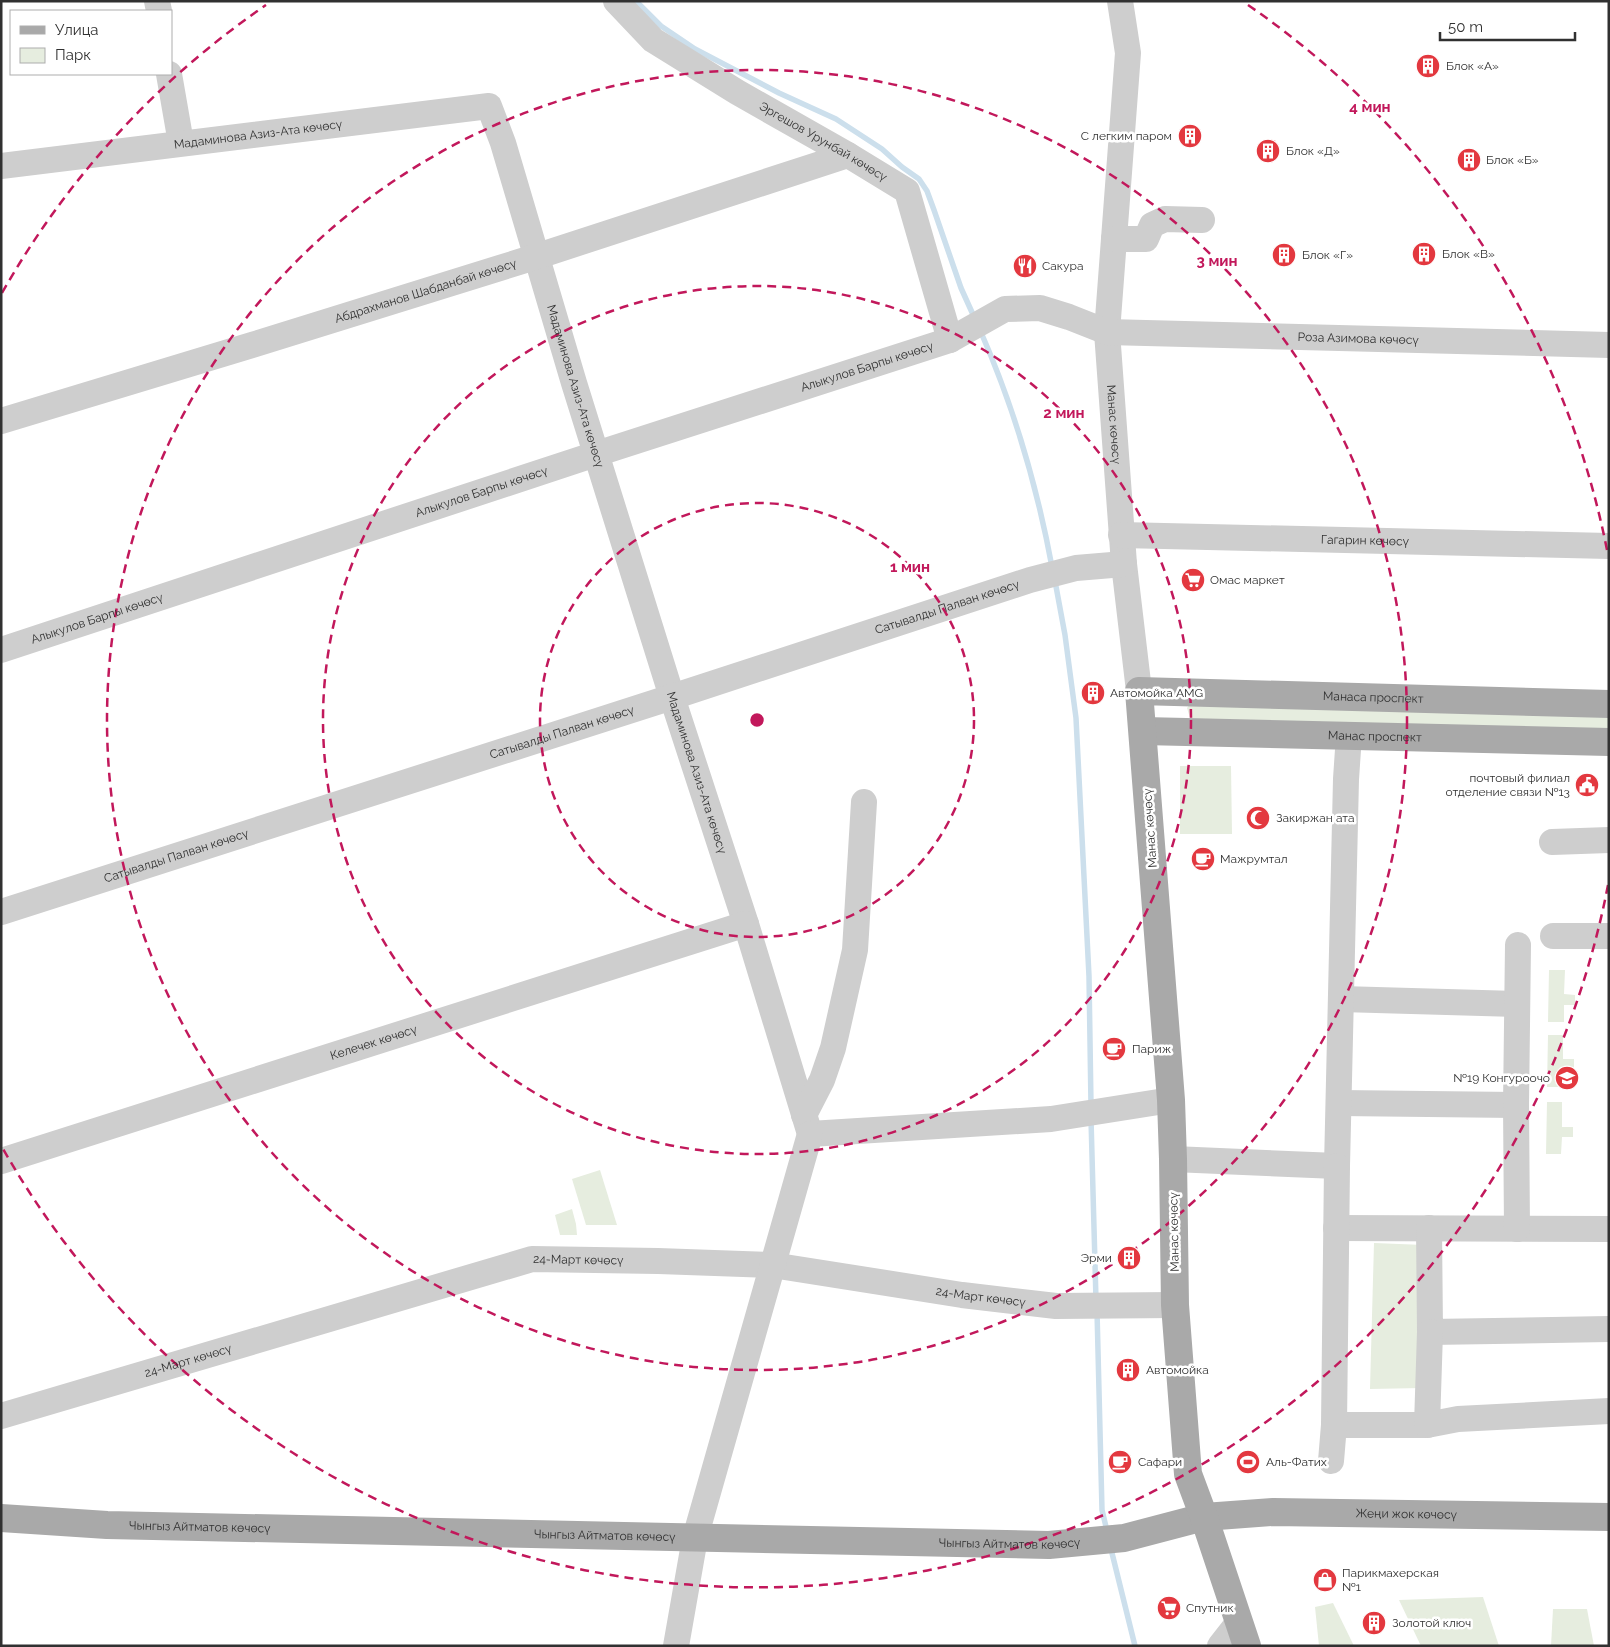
<svg xmlns="http://www.w3.org/2000/svg" width="1610" height="1647" viewBox="0 0 1610 1647" font-family="Raleway,sans-serif">
<style>
.green{fill:#e6eddf}
.lines{fill:none;stroke-linecap:round;stroke-linejoin:round}
.stream{stroke:#ccdfec;stroke-width:5.5}
.minor{stroke:#cecece;stroke-width:26}
.major{stroke:#a9a9a9;stroke-width:28}
.ring{fill:none;stroke:#c2185b;stroke-width:2.5;stroke-dasharray:9 6}
.labels{text-anchor:middle;stroke-width:5;stroke-linejoin:round;paint-order:stroke}
.poi-label{font-size:12px;fill:#313131;stroke:#fff;text-anchor:start}
.street-label{font-size:12px;fill:#313131;stroke:#fff}
.centre{fill:#c2185b;stroke:#fff;stroke-width:2.5}
.ring-label{font-size:15px;text-anchor:middle;font-weight:bold;fill:#c2185b;stroke:#fff;stroke-width:5;stroke-linejoin:round;paint-order:stroke}
</style>
<rect width="100%" height="100%" fill="#fff"/>
<!-- green -->
<g class="green">
<polygon points="1190,704 1609,713 1609,729 1196,719 1190,718 1187,708"/>
<polygon points="1180,766 1231,766 1232,834 1180,834"/>
<polygon points="1549,970 1565,970 1564,994 1575,995 1575,1005 1564,1005 1564,1022 1548,1022"/>
<polygon points="1548,1035 1563,1035 1563,1059 1574,1059 1574,1069 1563,1069 1562,1087 1547,1087"/>
<polygon points="1547,1102 1562,1102 1562,1127 1573,1127 1573,1137 1562,1137 1561,1154 1546,1154"/>
<polygon points="600,1170 617,1225 586,1225 572,1179"/>
<polygon points="572,1209 576,1224 577,1235 560,1235 555,1215"/>
<polygon points="1374,1243 1424,1245 1422,1388 1370,1389"/>
<polygon points="1483,1597 1499,1646 1421,1646 1399,1600"/>
<polygon points="1333,1603 1354,1646 1319,1646 1315,1607"/>
<polygon points="1553,1609 1587,1609 1594,1646 1551,1646"/>
</g>
<g class="lines">
<!-- stream -->
<g class="stream">
<polyline points="636,1 661,26 695,49 779,93 836,119 882,149 902,167 919,179 927,191 934,210 961,288 975,319"/>
<path d="M980 330C1013 405 1037 486 1052 567"/>
<polyline points="1055,581 1065,635 1076,718 1089,976 1091,1105"/>
<polyline points="1091,1119 1096,1300"/>
<polyline points="1097,1311 1102,1510 1107,1531"/>
<polyline points="1110,1545 1135,1646"/>
</g>
<!-- minor -->
<g class="minor">
<polyline points="157,1 159,11"/>
<path id="s1" d="M616 1 653 40 737 92 848 155 907 191 950 340"/>
<path id="s2" d="M1120 1 1128 53 1107 332 1124 564 1139 691"/>
<polyline points="169,74 181,143"/>
<path id="s3" d="M1 166 489 106 503 143 574 383 672 697 746 924 810 1134"/>
<polyline points="1114,239 1146,239 1152,225 1165,219 1202,220"/>
<path id="s4" d="M1 421 252 345 535 257 848 155"/>
<path id="s5" d="M1121 535 1609 546"/>
<path id="s6" d="M1 650 596 454 950 340 1005 309 1040 308 1069 317 1107 332 1609 345"/>
<polyline points="1552,842 1609,840"/>
<path id="s7" d="M1 912 672 697 1030 580 1076 568 1124 564"/>
<polyline points="1553,936 1609,936"/>
<polyline points="1341,999 1517,1004"/>
<polyline points="1339,1103 1516,1105"/>
<polyline points="804,1115 822,1080 833,1048 855,950 864,802"/>
<polyline points="810,1134 1051,1119 1171,1100"/>
<polyline points="1173,1159 1337,1166 1346,779 1349,735"/>
<path id="s8" d="M1 1161 746 924"/>
<polyline points="1336,1228 1609,1229"/>
<polyline points="1429,1228 1430,1332 1609,1329"/>
<polyline points="1517,1229 1516,1105 1518,945"/>
<path id="s9" d="M1 1416 532 1259 658 1261 772 1265 962 1295 1056 1306 1175 1305"/>
<polyline points="1334,1425 1427,1425 1458,1419 1609,1411"/>
<polyline points="1427,1425 1430,1332"/>
<polyline points="1331,1461 1334,1425 1337,1166"/>
<polyline points="676,1646 695,1538 810,1134"/>
<polyline points="1220,1646 1238,1623"/>
</g>
<!-- major -->
<g class="major">
<path id="s10" d="M1143 731 1609 742"/>
<path id="s11" d="M1 1518 107 1525 1049 1545 1124 1538 1204 1517 1273 1512 1609 1517"/>
<path id="s12" d="M1247 1646 1204 1517 1188 1474 1175 1305 1173 1159 1171 1100 1139 691 1609 704"/>
</g>
</g>
<!-- distance rings -->
<g class="ring">
<circle cx="757" cy="720" r="217"/>
<circle cx="757" cy="720" r="434"/>
<circle cx="757" cy="720" r="650"/>
<path d="M1608 885A867 867 0 0 1 2 1147M2 293A867 867 0 0 1 266 5M1248 5A867 867 0 0 1 1608 555"/>
</g>
<!-- icons -->
<defs>
<g id="building-disc" transform="scale(1.25)"><circle r="9.5" fill="#e3383f" stroke="#fff"/><path d="M-4-6H4V6H1V3H-1V6H-4ZM-2.5-4.3h1.7v1.8h-1.7ZM.8-4.3h1.7v1.8H.8ZM-2.5-1h1.7V.8h-1.7ZM.8-1h1.7V.8H.8Z" fill="#fff"/></g>
<g id="restaurant-disc" transform="scale(1.25)"><circle r="9.5" fill="#e3383f" stroke="#fff"/><path d="M-5-6h1v4h1v-4h1v4h1v-4h1v5L-1.5 .5V6h-2V.5L-5-1ZM5-6V6H3V1.5H1.5Q1.5-4 5-6Z" fill="#fff"/></g>
<g id="supermarket-disc" transform="scale(1.25)"><circle r="9.5" fill="#e3383f" stroke="#fff"/><path d="M-6-5.5h2.5l.6 2H6L4.5 2H-2.5L-4.4-4H-6ZM-1.5 3.2a1.3 1.3 0 1 0 .1 0ZM3 3.2a1.3 1.3 0 1 0 .1 0Z" fill="#fff"/></g>
<g id="civic-disc" transform="scale(1.25)"><circle r="9.5" fill="#e3383f" stroke="#fff"/><path d="M-.6-6.5H3V-4.5H.6V-3L4-1V1h2V6H-6V1h2V-1L-.6-3ZM-1.2 2.5V6h2.4V2.5Z" fill="#fff"/></g>
<g id="mosque-disc" transform="scale(1.25)"><circle r="9.5" fill="#e3383f" stroke="#fff"/><path d="M3.5-4.9A6 6 0 1 0 3.5 4.9A5 5 0 1 1 3.5-4.9Z" fill="#fff"/></g>
<g id="cafe-disc" transform="scale(1.25)"><circle r="9.5" fill="#e3383f" stroke="#fff"/><path d="M-5.5-4.5H6V0H3Q3 3.5 0 3.5H-2.5Q-5.5 3.5-5.5 0ZM3-3.2v2h1.7v-2ZM-6 4.5H4V6H-6Z" fill="#fff"/></g>
<g id="school-disc" transform="scale(1.25)"><circle r="9.5" fill="#e3383f" stroke="#fff"/><path d="M0-5L7-2L0 1L-7-2ZM-4 1L0 2.5L4 1V4Q0 6-4 4Z" fill="#fff"/></g>
<g id="stadium-disc" transform="scale(1.25)"><circle r="9.5" fill="#e3383f" stroke="#fff"/><path d="M0-5a6.5 5 0 1 0 0 10a6.5 5 0 1 0 0-10ZM-3.5-1.8h7v3.6h-7Z" fill="#fff"/></g>
<g id="shop-disc" transform="scale(1.25)"><circle r="9.5" fill="#e3383f" stroke="#fff"/><path d="M-5-2.5h2.3a2.7 3.5 0 0 1 5.4 0H5L5.5 6h-11ZM-1.5-2.5h3a1.5 2.3 0 0 0-3 0Z" fill="#fff"/></g>
</defs>
<g fill-rule="evenodd">
<use href="#building-disc" x="1428" y="66"/>
<use href="#building-disc" x="1190" y="136"/>
<use href="#building-disc" x="1268" y="151"/>
<use href="#building-disc" x="1469" y="160"/>
<use href="#building-disc" x="1424" y="254"/>
<use href="#building-disc" x="1284" y="255"/>
<use href="#restaurant-disc" x="1025" y="266"/>
<use href="#supermarket-disc" x="1193" y="580"/>
<use href="#building-disc" x="1093" y="693"/>
<use href="#civic-disc" x="1587" y="785"/>
<use href="#mosque-disc" x="1258" y="818"/>
<use href="#cafe-disc" x="1203" y="859"/>
<use href="#cafe-disc" x="1114" y="1049"/>
<use href="#school-disc" x="1567" y="1078"/>
<use href="#building-disc" x="1129" y="1258"/>
<use href="#building-disc" x="1128" y="1370"/>
<use href="#cafe-disc" x="1120" y="1462"/>
<use href="#stadium-disc" x="1248" y="1462"/>
<use href="#shop-disc" x="1325" y="1580"/>
<use href="#supermarket-disc" x="1169" y="1608"/>
<use href="#building-disc" x="1374" y="1623"/>
</g>
<g class="labels">
<!-- poi labels -->
<g class="poi-label">
<text x="1446" y="70">Блок «А»</text>
<text x="1172" y="140" text-anchor="end">С легким паром</text>
<text x="1286" y="155">Блок «Д»</text>
<text x="1486" y="164">Блок «Б»</text>
<text x="1442" y="258">Блок «В»</text>
<text x="1302" y="259">Блок «Г»</text>
<text x="1042" y="270">Сакура</text>
<text x="1210" y="584">Омас маркет</text>
<text x="1110" y="697">Автомойка AMG</text>
<text x="1570" y="782" text-anchor="end">почтовый филиал<tspan x="1570" dy="14">отделение связи №13</tspan></text>
<text x="1276" y="822">Закиржан ата</text>
<text x="1220" y="863">Мажрумтал</text>
<text x="1132" y="1053">Париж</text>
<text x="1550" y="1082" text-anchor="end">№19 Конгуроочо</text>
<text x="1112" y="1262" text-anchor="end">Эрми</text>
<text x="1146" y="1374">Автомойка</text>
<text x="1138" y="1466">Сафари</text>
<text x="1266" y="1466">Аль-Фатих</text>
<text x="1342" y="1577">Парикмахерская<tspan x="1342" dy="14">№1</tspan></text>
<text x="1186" y="1612">Спутник</text>
<text x="1392" y="1627">Золотой ключ</text>
</g>
<!-- street labels -->
<g class="street-label">
<text dy="4" stroke="none"><textPath href="#s3" startOffset="259">Мадаминова Азиз-Ата көчөсү</textPath></text>
<text dy="4" stroke="none"><textPath href="#s1" startOffset="252">Эргешов Урунбай көчөсү</textPath></text>
<text dy="4" stroke="none"><textPath href="#s4" startOffset="444">Абдрахманов Шабданбай көчөсү</textPath></text>
<text dy="4" stroke="none"><textPath href="#s6" startOffset="1419">Роза Азимова көчөсү</textPath></text>
<text dy="4" stroke="none"><textPath href="#s6" startOffset="911">Алыкулов Барпы көчөсү</textPath></text>
<text dy="4" stroke="none"><textPath href="#s3" startOffset="785">Мадаминова Азиз-Ата көчөсү</textPath></text>
<text dy="4" stroke="none"><textPath href="#s2" startOffset="425">Манас көчөсү</textPath></text>
<text dy="4" stroke="none"><textPath href="#s6" startOffset="506">Алыкулов Барпы көчөсү</textPath></text>
<text dy="4" stroke="none"><textPath href="#s5" startOffset="244">Гагарин көчөсү</textPath></text>
<text dy="4" stroke="none"><textPath href="#s7" startOffset="994">Сатывалды Палван көчөсү</textPath></text>
<text dy="4" stroke="none"><textPath href="#s6" startOffset="101">Алыкулов Барпы көчөсү</textPath></text>
<text dy="4" stroke="none"><textPath href="#s12" startOffset="1201">Манаса проспект</textPath></text>
<text dy="4" stroke="none"><textPath href="#s7" startOffset="589">Сатывалды Палван көчөсү</textPath></text>
<text dy="4" stroke="none"><textPath href="#s10" startOffset="232">Манас проспект</textPath></text>
<text dy="4" stroke="none"><textPath href="#s3" startOffset="1190">Мадаминова Азиз-Ата көчөсү</textPath></text>
<text transform="translate(1150 828) rotate(-94)" y="4">Манас көчөсү</text>
<text dy="4" stroke="none"><textPath href="#s7" startOffset="184">Сатывалды Палван көчөсү</textPath></text>
<text dy="4" stroke="none"><textPath href="#s8" startOffset="391">Келечек көчөсү</textPath></text>
<text transform="translate(1174 1232) rotate(-91)" y="4">Манас көчөсү</text>
<text dy="4" stroke="none"><textPath href="#s9" startOffset="600">24-Март көчөсү</textPath></text>
<text dy="4" stroke="none"><textPath href="#s9" startOffset="1005">24-Март көчөсү</textPath></text>
<text dy="4" stroke="none"><textPath href="#s9" startOffset="195">24-Март көчөсү</textPath></text>
<text dy="4" stroke="none"><textPath href="#s11" startOffset="1409">Жеңи жок көчөсү</textPath></text>
<text dy="4" stroke="none"><textPath href="#s11" startOffset="199">Чынгыз Айтматов көчөсү</textPath></text>
<text dy="4" stroke="none"><textPath href="#s11" startOffset="604">Чынгыз Айтматов көчөсү</textPath></text>
<text dy="4" stroke="none"><textPath href="#s11" startOffset="1009">Чынгыз Айтматов көчөсү</textPath></text>
</g>
</g>
<circle cx="757" cy="720" r="8" class="centre"/>
<g class="ring-label">
<text x="1370" y="112">4 мин</text>
<text x="1217" y="266">3 мин</text>
<text x="1064" y="418">2 мин</text>
<text x="910" y="572">1 мин</text>
</g>
<!-- border -->
<rect width="1610" height="1647" fill="none" stroke="#313131" stroke-width="5"/>
<!-- legend -->
<rect x="10" y="10" width="162" height="65" fill="#ffffff" stroke="#adadad"/>
<rect x="20" y="26" width="25" height="8" fill="#a9a9a9" stroke="#adadad"/>
<text x="55" y="35" font-size="15" fill="#313131">Улица</text>
<rect x="20" y="48" width="25" height="15" fill="#e6eddf" stroke="#adadad"/>
<text x="55" y="60" font-size="15" fill="#313131">Парк</text>
<!-- scale -->
<path d="M1440 32v8h135v-8" fill="none" stroke="#313131" stroke-width="2.5"/>
<text x="1448" y="32" font-size="15" fill="#313131" stroke="#ffffff" stroke-width="4" paint-order="stroke">50 m</text>
</svg>
